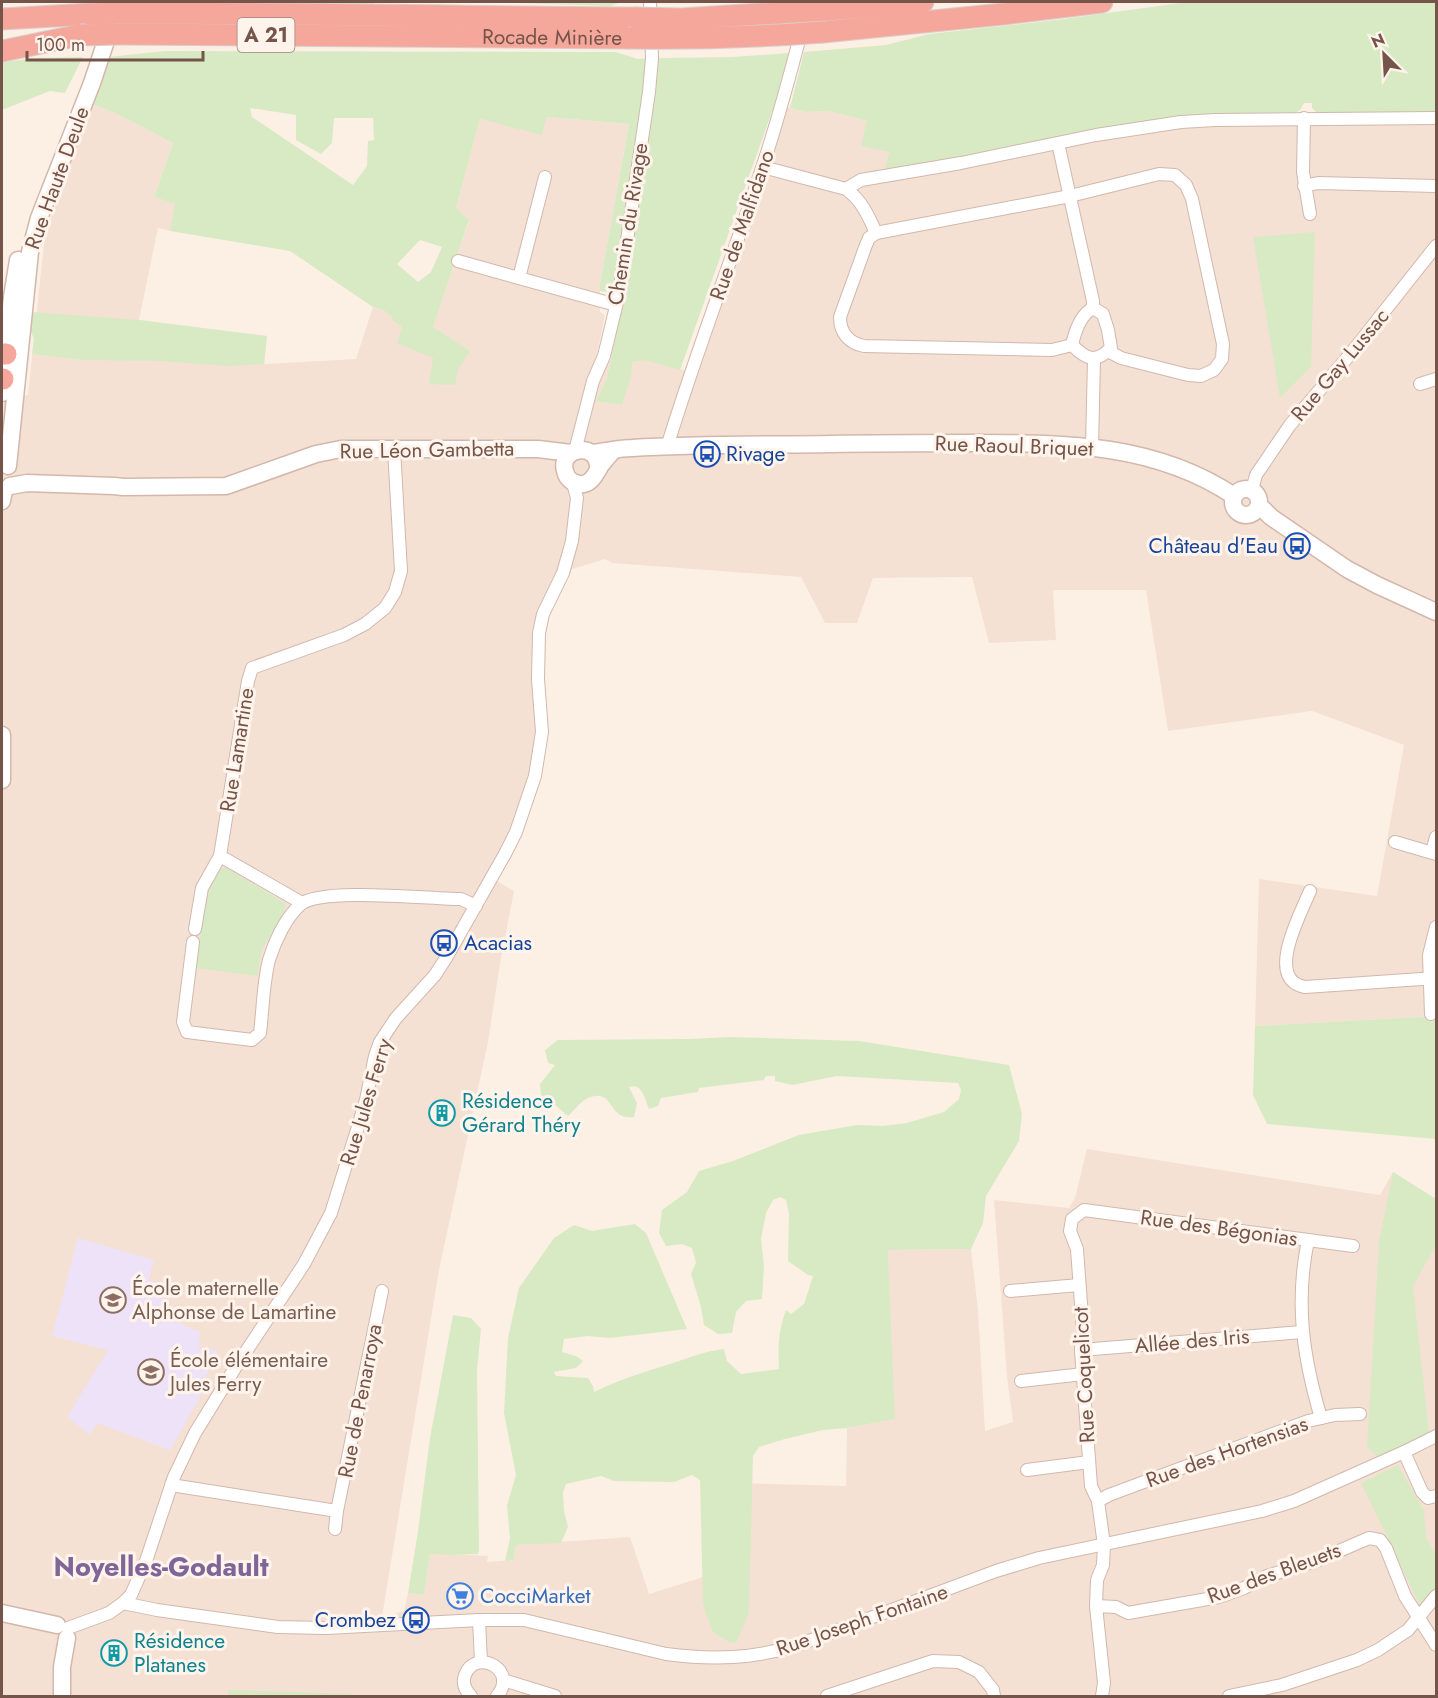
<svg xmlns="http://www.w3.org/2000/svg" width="1438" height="1698" viewBox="0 0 1438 1698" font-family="Jost,sans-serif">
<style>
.residential{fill:#f4e1d3}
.education{fill:#ede2f8}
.green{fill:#d8eac3;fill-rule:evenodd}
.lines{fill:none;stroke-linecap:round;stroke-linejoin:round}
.street-casing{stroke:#d0b8ae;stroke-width:14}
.secondary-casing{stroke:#d3b7ab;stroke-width:19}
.highway-casing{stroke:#d8cfcc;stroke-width:23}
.street{stroke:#fff;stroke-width:12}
.secondary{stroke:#fff;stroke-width:16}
.highway{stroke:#f6a79c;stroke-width:21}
.highway-bridge-casing{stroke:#d8cfcc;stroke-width:23;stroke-linecap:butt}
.highway-bridge{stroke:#f6a79c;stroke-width:21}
.labels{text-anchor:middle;stroke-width:6;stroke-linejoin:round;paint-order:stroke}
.shield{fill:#fff4eb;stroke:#9e847a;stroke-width:1.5}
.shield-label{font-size:20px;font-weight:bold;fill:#75544a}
.street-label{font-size:21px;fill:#75544a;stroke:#fff4eb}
.transit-label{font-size:21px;fill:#164399;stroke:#fff4eb;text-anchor:start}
.culture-label{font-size:21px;fill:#0d838f;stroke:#fff4eb;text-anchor:start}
.education-label{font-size:21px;fill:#785e54;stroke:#fff4eb;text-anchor:start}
.shop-label{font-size:21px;fill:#366cbe;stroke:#fff4eb;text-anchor:start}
.district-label{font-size:27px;font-weight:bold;fill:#806698;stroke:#fff4eb}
</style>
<rect width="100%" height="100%" fill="#fcf0e5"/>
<!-- residential -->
<polygon class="residential" points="92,104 113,112 173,143 154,197 176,204 170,231 158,228 139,320 267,336 264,364 356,359 373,307 383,310 427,338 433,326 469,221 456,208 480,119 542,134 547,117 629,124 600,284 600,312 605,315 596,358 632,362 644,359 690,372 782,106 807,112 829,111 867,121 889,152 886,170 1093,130 1173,117 1316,112 1436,112 1436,1016 1255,1026 1259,879 1377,896 1404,745 1312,711 1168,731 1146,590 1053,590 1056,640 989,643 972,577 873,578 857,623 825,623 801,577 612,563 605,559 563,572 543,614 541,720 535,776 492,878 514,891 500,964 488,1042 439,1270 382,1617 404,1611 408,1593 424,1595 430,1553 488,1556 487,1562 514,1560 516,1545 630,1537 649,1594 745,1564 738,1483 846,1486 847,1428 894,1419 888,1250 971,1249 978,1310 985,1431 1013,1422 1007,1377 994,1200 1069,1208 1075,1198 1087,1149 1380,1195 1393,1172 1436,1199 1436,1696 2,1696 2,396 28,395 45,234"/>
<!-- education -->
<polygon class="education" points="78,1238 154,1260 148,1280 168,1286 160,1315 200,1332 199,1349 211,1349 219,1353 198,1390 202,1393 170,1450 97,1423 90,1435 67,1417 108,1350 52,1336"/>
<!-- green -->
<g class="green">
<polygon points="287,2 374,2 374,5"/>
<polygon points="480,2 621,2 611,6"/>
<polygon points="1188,2 1436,2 1436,112 1316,112 1312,108 1312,103 1304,103 1301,109 1295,113 1173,117 1093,130 903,169 885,170 889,152 861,146 867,121 829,111 807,112 790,108 804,52 886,45 929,34 1056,20"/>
<path d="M165 51 616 52 638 59 647 58 639 125 613 287 608 286 607 292 600 291V284L629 124 547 117 542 135 480 119 456 208 469 220 433 327 470 351 458 370 455 385 429 384 433 358 397 343 402 327 392 320 393 317 383 310 373 307 290 251 170 231 175 204 154 197 173 143 113 112 92 104 104 74 108 57ZM250 108 296 115V140L321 154 332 143 334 118H373L374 140 368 141 367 166 353 185 252 117ZM420 240 442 247 431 272 418 282 397 264Z"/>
<polygon points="789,53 775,103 680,370 644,360 632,362 631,377 622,405 596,401 607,379 624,294 657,58 732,57"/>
<polygon points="83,57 65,93 50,91 2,110 2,62 39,58"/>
<polygon points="1315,232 1311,367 1280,398 1253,237"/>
<polygon points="32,312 139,320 267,336 264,364 227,366 160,361 83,360 32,354 34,339 30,329"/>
<polygon points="227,868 285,903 284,913 262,949 257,976 195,968 206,902 215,872 220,869"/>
<polygon points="1436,1016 1436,1139 1267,1124 1253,1095 1255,1026"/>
<path d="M732 1037 859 1041 1009 1065 1022 1114 1019 1141 986 1196 983 1223 971 1249 888 1250 895 1419 847 1428 823 1430 785 1439 759 1447 753 1456 749 1613 736 1643 729 1642 713 1632 703 1605 700 1480 692 1475 674 1482 614 1481 601 1476 566 1484 563 1492 564 1511 568 1527 561 1543 516 1545 514 1560 505 1561 510 1538 507 1505 516 1475 504 1413 508 1338 519 1288 554 1238 574 1225 592 1231 635 1224 646 1233 687 1329 610 1338 588 1336 564 1339 562 1352 576 1356 583 1361 576 1368 554 1372 556 1376 588 1378 593 1386 594 1392C618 1380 644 1372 670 1364 688 1358 705 1351 724 1349L727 1361 741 1374 779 1369C778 1346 778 1333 786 1310L791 1314 804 1304 813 1276 808 1275 788 1261 789 1214 786 1200 780 1197 773 1200 766 1213 761 1239 764 1266 762 1299 746 1301 736 1312 732 1333 718 1334 704 1325 701 1307 691 1274 696 1263 692 1248 682 1244 666 1246 659 1233 662 1210 687 1192 699 1171 733 1161 799 1135 857 1125 883 1126 907 1123 944 1112 959 1099 961 1090 958 1083 837 1076 792 1085 775 1081V1076H766L764 1080 699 1088 698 1092 661 1098 658 1106 649 1109C645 1099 642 1083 629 1087L637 1103 634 1117C606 1121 615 1085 586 1099 579 1103 574 1111 568 1116L547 1098 541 1095 540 1084 555 1065 548 1063 545 1050 558 1040 689 1039Z"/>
<polygon points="1393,1172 1436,1199 1436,1245 1413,1286 1429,1433 1378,1457 1367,1447 1379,1242"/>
<polygon points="453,1315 471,1318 481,1329 477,1371 479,1550 478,1554 452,1555 430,1554 424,1595 408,1593 418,1531 430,1438"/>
<polygon points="1398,1465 1424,1511 1426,1538 1436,1554 1436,1590 1421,1607 1361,1483"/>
<polygon points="228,1690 353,1694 352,1696 228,1696"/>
</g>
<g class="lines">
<!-- street casing -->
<g class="street-casing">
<g id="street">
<polyline points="1304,118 1303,172 1310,214"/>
<polyline points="1058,143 1093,301 1093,308"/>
<path d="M763 167 846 189C861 199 869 217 876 233"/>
<polyline points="1304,186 1318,183 1436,186"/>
<polyline points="846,189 861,180 961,163 1096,135 1181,122 1215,120 1436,118"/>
<polyline points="458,261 616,305"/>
<polyline points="519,278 545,177"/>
<path d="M1093 308 1103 314 1108 330 1111 348C1095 364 1086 359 1072 345 1075 331 1080 315 1093 308Z"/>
<path d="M1072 345 1052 350 864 346C849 343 840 333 840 317L866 245 869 238 876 233 1070 196 1159 174 1175 175 1186 185 1192 199 1223 344 1222 359 1214 370 1201 376 1188 375 1121 358 1108 351"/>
<polyline points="1420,384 1436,379"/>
<polyline points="1092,446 1094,359"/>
<path d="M667 447C696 352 732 260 763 165 778 120 790 75 802 29"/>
<polyline points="575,451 593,381 604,356 619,294 649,92 652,58 650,2"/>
<polyline points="1252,490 1256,475 1290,425 1352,352 1436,246"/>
<polyline points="1395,842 1436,854"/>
<polyline points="1432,852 1436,837"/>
<polyline points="220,856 302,903"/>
<path d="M1310 891C1301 913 1264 980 1305 987L1436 978"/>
<polyline points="195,929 202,888 220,856 248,681 252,668 344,635 365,624 385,608 395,592 401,571 394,449"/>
<path d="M193 942 183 1022 187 1032 252 1040 260 1033C263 1009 263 983 269 960 275 941 286 917 301 904 323 887 430 899 461 899L476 906"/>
<polyline points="1431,1014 1429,955 1436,927"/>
<path d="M1308 1240C1295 1303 1303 1357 1321 1418"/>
<polyline points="1010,1291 1079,1285"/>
<polyline points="1081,1350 1302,1332"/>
<polyline points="1021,1381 1083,1374"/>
<polyline points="1404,1452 1422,1492 1428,1498 1436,1496"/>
<polyline points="1027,1470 1089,1462"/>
<polyline points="171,1485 337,1511 382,1291"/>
<polyline points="1098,1501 1109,1495 1308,1421 1335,1415 1360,1414"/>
<polyline points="335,1529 337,1511"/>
<path d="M123 1603 157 1610 278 1627 326 1628 479 1620H524L666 1654C712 1660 753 1659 798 1645L996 1571 1039 1558 1262 1511 1294 1501 1404 1452 1436 1436"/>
<polyline points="1096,1606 1116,1607 1128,1613 1219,1597 1244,1588 1267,1576 1316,1561 1369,1538 1380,1540 1386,1548 1405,1596 1436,1645"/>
<polyline points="479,1620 481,1662"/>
<polyline points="68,1628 109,1613 123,1603 131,1595 146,1561 174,1477 195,1433 235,1368 304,1264 331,1213 357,1130 366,1100 375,1056 380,1042 396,1018 435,975 446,958 505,854 516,832 535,776 542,732 538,679 539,633 543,614 563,573 572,541 577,498 574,487 570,480"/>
<polyline points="503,1680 555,1696"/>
<path d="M471 1696C465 1690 462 1683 465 1675 476 1647 519 1670 497 1696"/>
<polyline points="827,1696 933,1661 959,1662 979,1672 993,1690 994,1696"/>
<polyline points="1102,1696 1104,1683 1096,1606 1097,1580 1103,1565 1104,1545 1098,1501 1091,1486 1081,1350 1083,1331 1077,1249 1070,1231 1072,1219 1084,1210 1353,1246"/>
<polyline points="1229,1696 1282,1685 1357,1660 1378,1650 1408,1630 1436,1596"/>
</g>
</g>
<!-- secondary casing -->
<g class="secondary-casing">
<g id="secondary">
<polyline points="2,393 12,297 18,260"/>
<path d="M591 453C605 452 618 448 632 448 698 444 765 445 831 444 880 443 928 443 977 443 1067 443 1156 444 1234 496"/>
<polyline points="8,466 30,252 39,218 92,83 119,2"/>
<path d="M598 470C600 440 558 447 565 471 566 476 569 480 573 482 589 490 595 475 601 465 605 460 609 455 613 451"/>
<polyline points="10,486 27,483 114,486 123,487 226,486 316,454 341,449 538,449 571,453"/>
<circle cx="1246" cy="502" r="13"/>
<polyline points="2,501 4,491"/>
<polyline points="1259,505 1271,517 1347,569 1377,585 1436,612"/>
<polyline points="2,735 2,780"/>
<polyline points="2,1613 57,1625"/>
<polyline points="62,1696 62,1667 67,1638"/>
</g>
</g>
<!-- highway casing -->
<g class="highway-casing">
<g id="highway">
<polyline points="826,10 923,2"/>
<path d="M121 13C293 13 464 17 636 18"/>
<polyline points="2,19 90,14"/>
<polyline points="823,32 1003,14 1102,2"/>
<path id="s1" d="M117 34 628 38"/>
<polyline points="2,51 80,35"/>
<polyline points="2,354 6,354"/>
<polyline points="2,379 3,379"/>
</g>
</g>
<!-- street -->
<use href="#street" class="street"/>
<!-- secondary -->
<use href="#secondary" class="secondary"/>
<!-- highway -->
<use href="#highway" class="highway"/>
<!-- highway-bridge casing -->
<g class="highway-bridge-casing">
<g id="highway-bridge">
<polyline points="90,14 121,13"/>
<polyline points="636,18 681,19 826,10"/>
<polyline points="80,35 117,34"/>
<path d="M628 38C693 39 758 37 823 32"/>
</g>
</g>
<!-- highway-bridge -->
<use href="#highway-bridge" class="highway-bridge"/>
</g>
<!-- icons -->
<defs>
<g id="bus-ring" transform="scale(1.35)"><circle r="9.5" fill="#fff4eb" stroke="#1a4fb4" stroke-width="1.5"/><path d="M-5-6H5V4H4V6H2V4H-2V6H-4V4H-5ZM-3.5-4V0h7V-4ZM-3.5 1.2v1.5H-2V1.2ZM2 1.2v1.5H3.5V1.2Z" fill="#1a4fb4"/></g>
<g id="building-ring" transform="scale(1.35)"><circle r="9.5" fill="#fff4eb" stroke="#0f9aa8" stroke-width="1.5"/><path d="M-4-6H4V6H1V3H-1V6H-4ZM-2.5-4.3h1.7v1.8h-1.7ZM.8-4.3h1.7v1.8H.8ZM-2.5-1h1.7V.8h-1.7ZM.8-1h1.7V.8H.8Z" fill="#0f9aa8"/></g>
<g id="school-ring" transform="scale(1.35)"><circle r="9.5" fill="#fff4eb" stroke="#8d6e63" stroke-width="1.5"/><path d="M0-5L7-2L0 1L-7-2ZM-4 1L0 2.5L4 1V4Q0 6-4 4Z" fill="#8d6e63"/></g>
<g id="supermarket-ring" transform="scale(1.35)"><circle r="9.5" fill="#fff4eb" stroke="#3f7fe0" stroke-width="1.5"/><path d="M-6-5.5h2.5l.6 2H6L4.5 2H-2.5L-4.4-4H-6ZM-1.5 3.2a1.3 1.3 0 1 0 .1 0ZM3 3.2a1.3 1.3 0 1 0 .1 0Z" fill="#3f7fe0"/></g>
</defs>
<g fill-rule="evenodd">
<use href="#bus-ring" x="707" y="454"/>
<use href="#bus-ring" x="1297" y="546"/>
<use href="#bus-ring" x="444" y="943"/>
<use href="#building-ring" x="442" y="1113"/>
<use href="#school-ring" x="113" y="1300"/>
<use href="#school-ring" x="151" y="1372"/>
<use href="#supermarket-ring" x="460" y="1596"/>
<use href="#bus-ring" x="416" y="1620"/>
<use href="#building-ring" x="114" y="1653"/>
</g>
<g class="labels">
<!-- shield labels -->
<rect class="shield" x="237.5" y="18" width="57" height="34" rx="4.5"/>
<g class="shield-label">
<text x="266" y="42">A 21</text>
</g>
<!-- street labels -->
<g class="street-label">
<text dy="7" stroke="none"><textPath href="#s1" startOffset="435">Rocade Minière</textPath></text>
<text transform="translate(57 178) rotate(-70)" y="7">Rue Haute Deule</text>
<text transform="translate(628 224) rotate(-81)" y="7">Chemin du Rivage</text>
<text transform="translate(742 225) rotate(-71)" y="7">Rue de Malfidano</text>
<text transform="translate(1340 365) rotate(-50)" y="7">Rue Gay Lussac</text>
<text transform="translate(1014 446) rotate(2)" y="7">Rue Raoul Briquet</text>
<text transform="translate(427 450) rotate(-1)" y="7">Rue Léon Gambetta</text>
<text transform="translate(237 750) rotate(-81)" y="7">Rue Lamartine</text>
<text transform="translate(366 1102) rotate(-73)" y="7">Rue Jules Ferry</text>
<text transform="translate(1219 1228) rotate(8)" y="7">Rue des Bégonias</text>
<text transform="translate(1192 1341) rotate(-5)" y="7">Allée des Iris</text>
<text transform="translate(1084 1375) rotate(-93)" y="7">Rue Coquelicot</text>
<text transform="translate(360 1401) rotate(-79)" y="7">Rue de Penarroya</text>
<text transform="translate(1227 1452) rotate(-20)" y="7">Rue des Hortensias</text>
<text transform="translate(1274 1573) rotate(-20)" y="7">Rue des Bleuets</text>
<text transform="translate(862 1620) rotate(-19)" y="7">Rue Joseph Fontaine</text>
</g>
<!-- transit labels -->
<g class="transit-label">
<text x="726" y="461">Rivage</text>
<text x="1278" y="553" text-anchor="end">Château d'Eau</text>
<text x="464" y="950">Acacias</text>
<text x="396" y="1627" text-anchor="end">Crombez</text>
</g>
<!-- culture labels -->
<g class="culture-label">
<text x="462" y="1108">Résidence<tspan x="462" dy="24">Gérard Théry</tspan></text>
<text x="134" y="1648">Résidence<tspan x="134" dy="24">Platanes</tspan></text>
</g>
<!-- education labels -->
<g class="education-label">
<text x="132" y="1295">École maternelle<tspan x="132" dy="24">Alphonse de Lamartine</tspan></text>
<text x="170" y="1367">École élémentaire<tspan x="170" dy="24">Jules Ferry</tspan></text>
</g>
<!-- shop labels -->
<g class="shop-label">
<text x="480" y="1603">CocciMarket</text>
</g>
<!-- district labels -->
<g class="district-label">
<text x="161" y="1576">Noyelles-Godault</text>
</g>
</g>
<!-- border -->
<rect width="1438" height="1698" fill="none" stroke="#75544a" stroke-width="6"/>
<!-- north arrow -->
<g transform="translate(1384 54) rotate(336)" stroke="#fff4eb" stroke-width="4.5" paint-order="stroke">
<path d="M0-4.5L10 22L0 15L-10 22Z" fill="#75544a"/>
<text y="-9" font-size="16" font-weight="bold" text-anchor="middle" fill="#75544a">N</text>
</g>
<!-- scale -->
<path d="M27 51v9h176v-9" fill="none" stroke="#75544a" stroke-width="3"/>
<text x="36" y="51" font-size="18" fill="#75544a" stroke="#fff4eb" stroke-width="4.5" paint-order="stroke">100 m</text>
</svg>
